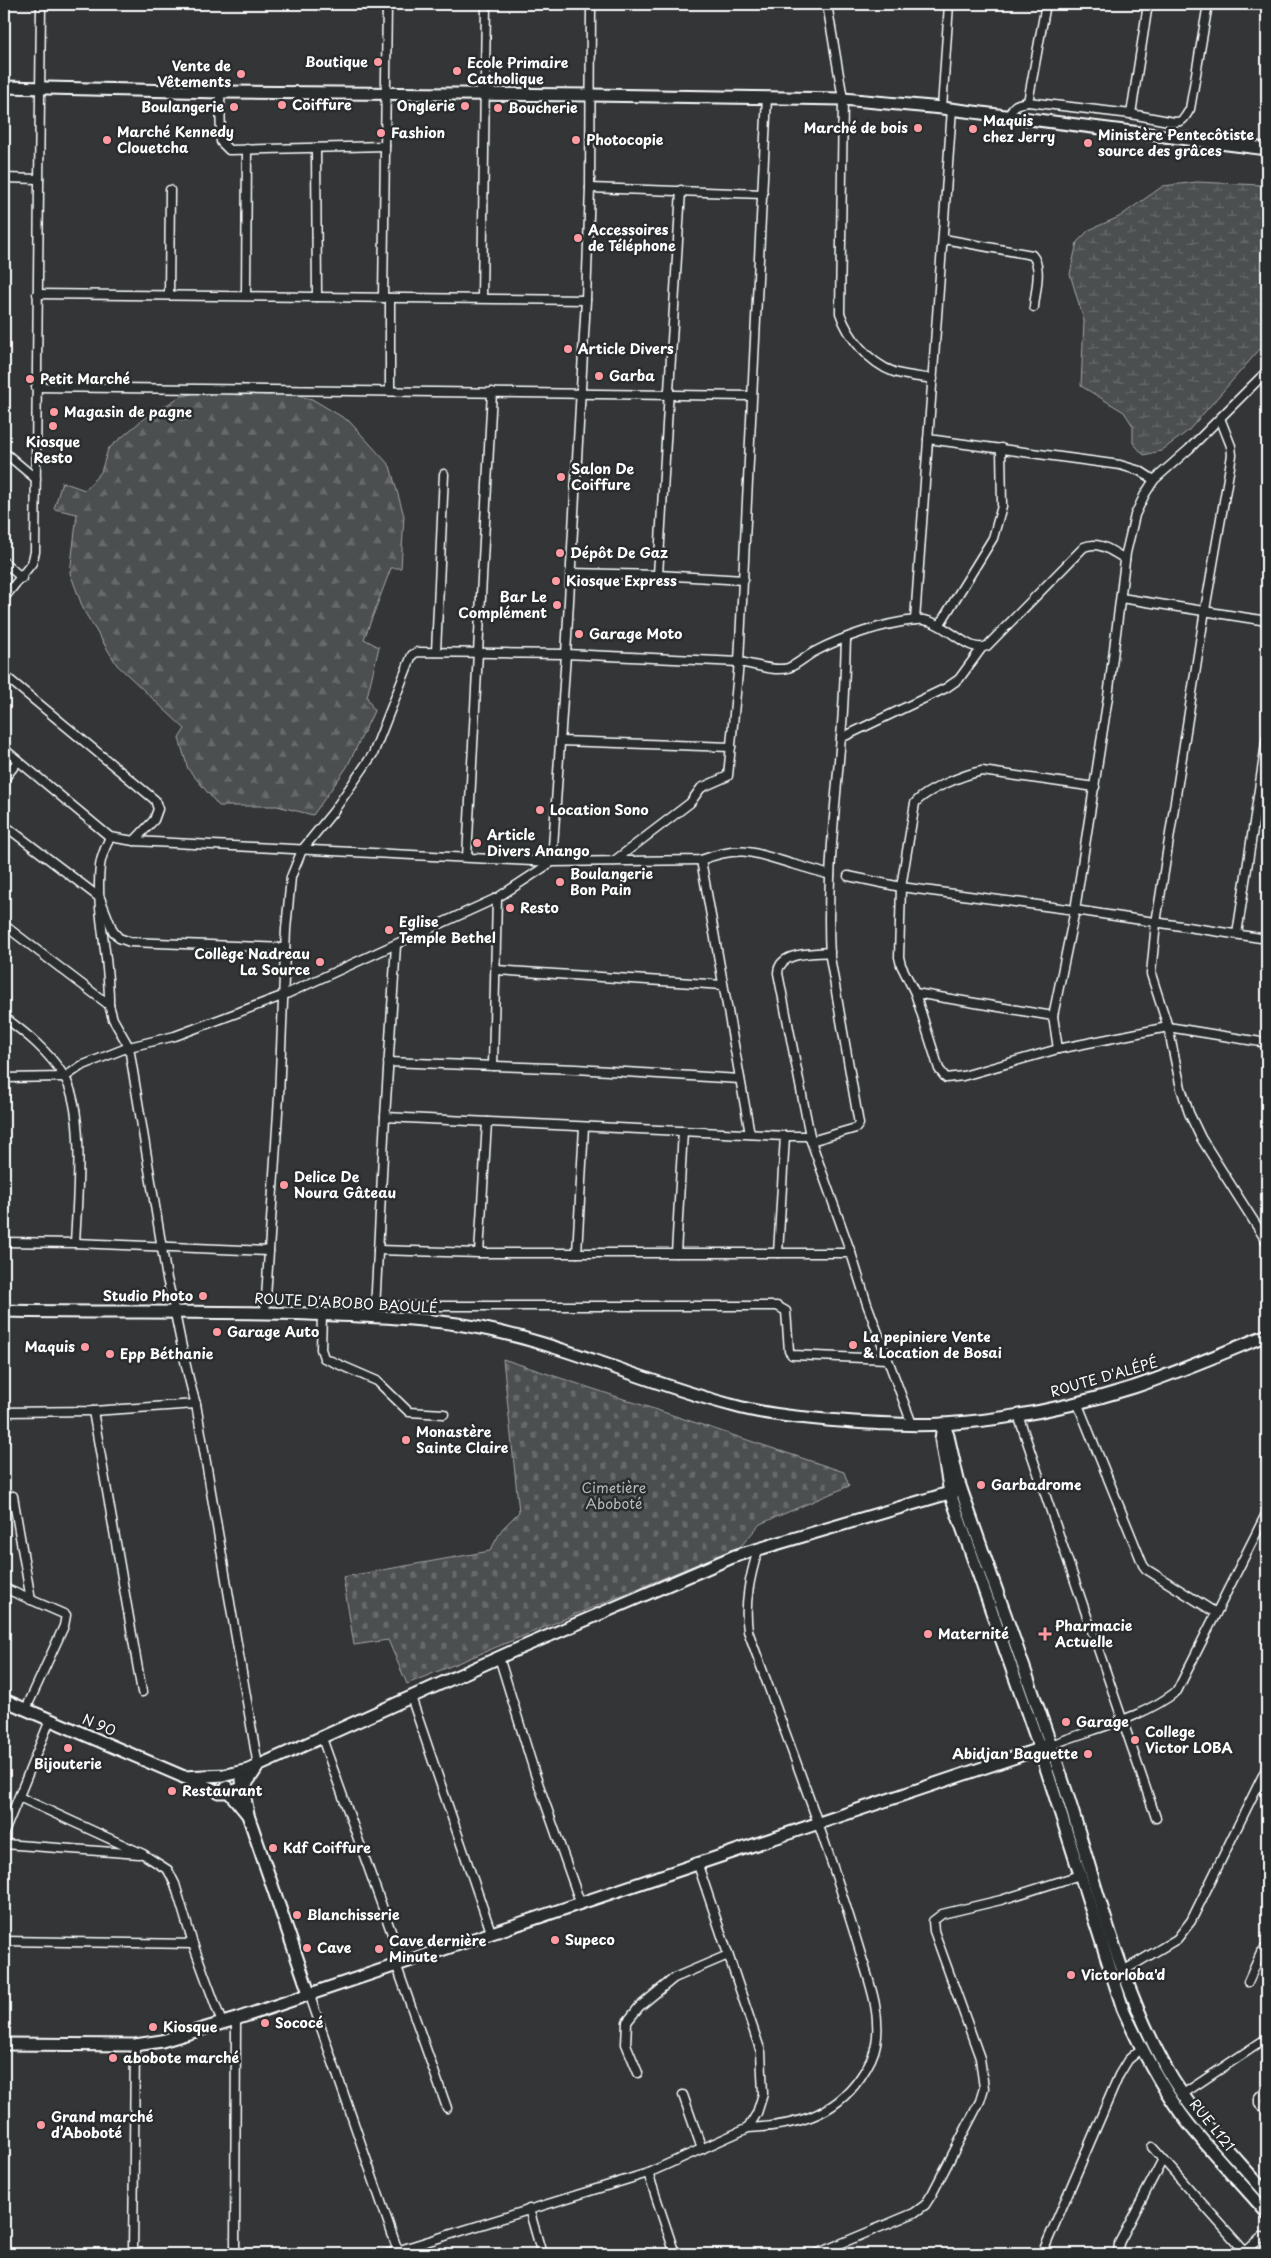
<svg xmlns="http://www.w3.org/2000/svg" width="1271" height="2258" viewBox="0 0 1271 2258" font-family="'Playpen Sans',sans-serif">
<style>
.forest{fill:url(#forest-firs);stroke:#a6a7a8}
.wetland{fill:url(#wetland-marsh);stroke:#a6a7a8}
.cemetery{fill:url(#cemetery-stones);stroke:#a6a7a8}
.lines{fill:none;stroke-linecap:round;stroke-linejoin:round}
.street-casing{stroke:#fff;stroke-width:11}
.secondary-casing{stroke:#fff;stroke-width:15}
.street{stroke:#2a2d2e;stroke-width:8}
.secondary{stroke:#2a2d2e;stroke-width:11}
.poi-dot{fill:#ff9aa2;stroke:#2a2d2e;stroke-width:2}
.labels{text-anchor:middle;stroke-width:5;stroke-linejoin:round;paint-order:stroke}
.poi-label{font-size:14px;font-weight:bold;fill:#fff;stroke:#2a2d2e;text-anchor:start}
.street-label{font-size:14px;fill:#fff;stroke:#2a2d2e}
.park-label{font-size:14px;fill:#b7b9b9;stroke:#2a2d2e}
</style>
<defs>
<pattern id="forest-firs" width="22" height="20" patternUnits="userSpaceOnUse" patternTransform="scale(1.25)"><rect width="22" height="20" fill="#4c4f50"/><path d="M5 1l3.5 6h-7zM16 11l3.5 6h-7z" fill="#67696a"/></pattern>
<pattern id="wetland-marsh" width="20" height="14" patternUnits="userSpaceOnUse" patternTransform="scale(1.25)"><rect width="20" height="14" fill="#4c4f50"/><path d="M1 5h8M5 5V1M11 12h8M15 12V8" fill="none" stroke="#67696a"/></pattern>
<pattern id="cemetery-stones" width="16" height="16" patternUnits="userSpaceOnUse" patternTransform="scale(1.25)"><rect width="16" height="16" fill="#4c4f50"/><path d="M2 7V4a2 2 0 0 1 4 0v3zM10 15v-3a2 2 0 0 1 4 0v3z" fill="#67696a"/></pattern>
</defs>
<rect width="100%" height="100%" fill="#333536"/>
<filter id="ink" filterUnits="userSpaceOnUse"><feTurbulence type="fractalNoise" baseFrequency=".02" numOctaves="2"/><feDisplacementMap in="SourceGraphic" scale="10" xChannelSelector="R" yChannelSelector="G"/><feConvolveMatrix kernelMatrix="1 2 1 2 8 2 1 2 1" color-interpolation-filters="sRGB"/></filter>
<g filter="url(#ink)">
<!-- forest -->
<polygon class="forest" points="242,384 312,399 349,421 390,466 404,516 401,568 391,568 364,639 379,647 367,697 374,711 347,767 313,815 277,806 219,806 188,769 179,738 185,729 117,665 84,611 70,573 77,514 54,509 62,482 85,490 101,472 108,449 142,420 181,396"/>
<!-- wetland -->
<polygon class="wetland" points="1197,182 1261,185 1267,189 1267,341 1188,431 1161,451 1144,455 1133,443 1133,426 1124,412 1081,386 1084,321 1070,274 1077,242 1089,230 1119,217 1163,186"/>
<!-- cemetery -->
<polygon class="cemetery" points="503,1359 844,1472 849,1486 760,1524 741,1546 407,1684 388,1640 354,1645 343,1577 490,1551 502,1529 519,1512"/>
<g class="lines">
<!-- street casing -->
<g class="street-casing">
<g id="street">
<path d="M827 4 843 99 840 313C848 337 869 363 894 372 906 376 920 377 933 379"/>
<polyline points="220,92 221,142 229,150 385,146"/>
<polyline points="1028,102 1131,114 1148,4"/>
<polyline points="942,108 949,4"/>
<path d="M1131 114 1174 122C1184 122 1185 117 1190 109L1208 4"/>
<path d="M1009 117C1013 105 1015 104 1028 102L1046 4"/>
<polyline points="316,148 317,297"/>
<polyline points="4,178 39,179"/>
<polyline points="590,188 763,194"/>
<path d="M944 239 1032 255C1043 267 1035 292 1034 307"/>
<polyline points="37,294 586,300"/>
<polyline points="169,295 170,190"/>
<polyline points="246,295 247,149"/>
<polyline points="383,298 387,4"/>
<polyline points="482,298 486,4"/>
<polyline points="36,387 751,396"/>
<polyline points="390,391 390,298"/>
<polyline points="1220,418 1231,446 1232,455 1205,610 1156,923 1151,974 1168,1027 1181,1088 1189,1113 1201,1138 1267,1242"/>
<polyline points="928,439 1120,465 1140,471 1154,480"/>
<polyline points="4,452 36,479"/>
<polyline points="4,562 22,578"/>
<polyline points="570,573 658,575 744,580"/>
<polyline points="658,575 681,190"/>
<polyline points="4,598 32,563 35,552 41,4"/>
<polyline points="1121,598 1267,621"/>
<polyline points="915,620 952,109"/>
<polyline points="940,624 993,538 1002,506 1001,448"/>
<polyline points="436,652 444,474"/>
<polyline points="4,675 155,800 158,809 154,820 134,841"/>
<polyline points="841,738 946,688 959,679 981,649"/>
<polyline points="561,741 731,747"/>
<path d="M4 749 110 837 134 841 552 862 701 860C741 845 753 852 792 864 804 867 817 871 830 875"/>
<polyline points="4,779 18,761"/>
<path d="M1095 787 982 771C965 774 926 790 915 803L901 887 899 957 901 965 915 993 1053 1016 1058 1049 1168 1027 1267 1043"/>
<polyline points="4,825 100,898 113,931 119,938 130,942 285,948"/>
<polyline points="467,857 492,392"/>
<polyline points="701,860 750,1134"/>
<path d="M614 861 690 803 701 788 728 776 739 662C753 664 774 672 788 668 797 665 805 657 814 652 842 637 884 623 916 620 945 617 966 655 987 646L1084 547C1100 540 1112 552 1125 559"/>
<polyline points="848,876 901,887 1075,910 1267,939"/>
<path d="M4 925 109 1005 113 1019 129 1047 167 1279C178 1320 183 1363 196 1404L258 1766"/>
<polyline points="1237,934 1267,737"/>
<path d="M830 952C814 954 779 951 778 973L811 1141 851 1253"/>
<polyline points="496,970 723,985"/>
<polyline points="915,993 939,1069 946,1078 963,1076 1058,1049"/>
<path d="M109 1005C110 958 95 912 100 866 101 856 106 846 110 837"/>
<polyline points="1053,1016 1075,910 1108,697 1126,553 1135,515 1145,494 1154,480 1189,449 1267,371"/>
<path d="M4 1017C27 1034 48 1051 64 1076 86 1111 77 1201 75 1243"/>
<polyline points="388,1062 576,1069 740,1079"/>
<polyline points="493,1066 497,898"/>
<polyline points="4,1078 65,1077 81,1066 129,1047 175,1036 282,996 497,898 552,862 566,654 586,300 590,188 591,4"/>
<polyline points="385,1117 785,1136 778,1253"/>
<polyline points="785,1136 810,1136"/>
<path d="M811 1141 856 1128 859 1124 830 957C826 883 835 810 841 737 844 704 845 671 846 638"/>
<polyline points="4,1242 75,1243 269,1251"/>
<polyline points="378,1250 479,1253 851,1253 867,1304 912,1424"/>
<polyline points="479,1253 487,1122"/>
<polyline points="577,1253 584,1127"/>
<polyline points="676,1253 683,1131"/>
<polyline points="376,1306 777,1306 786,1311 789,1351 792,1355 887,1359"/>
<polyline points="375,1310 385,1117 396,945"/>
<polyline points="265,1313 279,1097 286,929 291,877 302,850 333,812 373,754 412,655 417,652 566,654 739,662 767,97"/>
<polyline points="322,1315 321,1349 324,1358 377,1381 409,1412 444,1414"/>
<polyline points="1077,1402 1143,1565 1146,1569 1216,1613"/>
<polyline points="93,1411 142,1692"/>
<polyline points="4,1412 93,1411 196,1404"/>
<polyline points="1018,1415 1156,1818"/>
<polyline points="13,1496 31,1600"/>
<polyline points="4,1588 66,1615 64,1626 26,1709"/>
<polyline points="499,1657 535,1774 580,1902"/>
<polyline points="411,1697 491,1932"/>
<polyline points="322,1738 402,1962"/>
<path d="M1051 1745C1093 1728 1140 1720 1177 1691L1266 1514"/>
<polyline points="19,1797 143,1854 168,1870 175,1884 193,1944 222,2023"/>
<polyline points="4,1833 50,1720"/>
<polyline points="4,1844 139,1854"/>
<polyline points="4,1941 193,1944"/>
<polyline points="396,1964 447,2108"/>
<polyline points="1123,1971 1177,1939 1191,1921 1267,1767"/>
<polyline points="1248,1982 1261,1953 1267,1946"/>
<polyline points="309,1993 399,2254"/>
<polyline points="638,2073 626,2044 627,2022 639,2007 674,1978 728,1955"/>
<polyline points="1267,2089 1259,2097 1259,2103 1267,2111"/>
<polyline points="1183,2094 1267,2038"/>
<polyline points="683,2095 702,2149"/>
<path d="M748 2128C793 2126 833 2117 860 2078 867 2068 874 2057 876 2044 882 2011 867 1976 858 1945 826 1839 786 1735 748 1631 744 1603 750 1576 758 1550"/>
<polyline points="1152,2147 1247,2254"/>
<polyline points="648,2173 675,2254"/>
<polyline points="529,2209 542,2254"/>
<polyline points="133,2254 135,2045"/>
<polyline points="235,2254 236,2019"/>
<polyline points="387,2254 648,2173 748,2128 757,2113 763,2094 761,2052 697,1862"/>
<polyline points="816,2254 914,2213 925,2205 932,2194 980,2101 984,2088 980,2058 934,1931 933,1921 942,1914 1001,1900 1080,1875"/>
<polyline points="1042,2254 1119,2075 1128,2060 1141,2049"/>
<polyline points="1118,2254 1119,2243 1163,2159"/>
<polyline points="1243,2254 1262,2237"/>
</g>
</g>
<!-- secondary casing -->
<g class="secondary-casing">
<g id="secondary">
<polyline points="4,87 220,92 591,95 843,99 942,108 1267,149"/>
<path d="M4 1311C105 1313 207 1311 309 1314 358 1316 408 1317 457 1324 553 1338 638 1381 731 1405 762 1414 795 1417 827 1420 865 1423 905 1426 943 1424 1007 1420 1074 1406 1134 1387 1179 1372 1223 1353 1267 1335"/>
<path d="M943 1424 941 1440 950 1493 1040 1749 1123 2009C1141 2049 1161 2088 1188 2123 1213 2154 1241 2183 1267 2213"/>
<path d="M944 1425 948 1436 958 1480C994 1586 1034 1691 1068 1797 1097 1888 1120 1984 1166 2068 1192 2115 1233 2154 1267 2194"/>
<path d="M4 1700 219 1792C243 1793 246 1785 258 1766"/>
<polyline points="183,1777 226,1775 249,1770 511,1652 735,1556 956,1491"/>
<polyline points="242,1780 248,1815 309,1993"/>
<polyline points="227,1787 229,1792 248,1815"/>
<polyline points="4,2044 135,2045 162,2041 236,2019 1051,1745"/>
</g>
</g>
<!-- street -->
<use href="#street" class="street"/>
<!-- secondary -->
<use href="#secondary" class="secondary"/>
</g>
</g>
<!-- markers -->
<g class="poi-dot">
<circle cx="378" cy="62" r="5"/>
<circle cx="457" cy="71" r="5"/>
<circle cx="241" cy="74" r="5"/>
<circle cx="282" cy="105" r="5"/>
<circle cx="465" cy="106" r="5"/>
<circle cx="234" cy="107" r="5"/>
<circle cx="498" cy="108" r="5"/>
<circle cx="918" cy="128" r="5"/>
<circle cx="973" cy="129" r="5"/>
<circle cx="381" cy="133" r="5"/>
<circle cx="107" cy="140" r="5"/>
<circle cx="576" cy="140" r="5"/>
<circle cx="1088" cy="143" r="5"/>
<circle cx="578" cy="238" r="5"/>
<circle cx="568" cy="349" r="5"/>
<circle cx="599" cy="376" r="5"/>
<circle cx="30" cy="379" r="5"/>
<circle cx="54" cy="412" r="5"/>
<circle cx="53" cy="426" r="5"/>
<circle cx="561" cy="477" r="5"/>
<circle cx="560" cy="553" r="5"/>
<circle cx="556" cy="581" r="5"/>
<circle cx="557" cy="605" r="5"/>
<circle cx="579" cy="634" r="5"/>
<circle cx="540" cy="810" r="5"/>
<circle cx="477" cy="843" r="5"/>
<circle cx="560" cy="882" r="5"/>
<circle cx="510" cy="908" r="5"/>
<circle cx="389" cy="930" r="5"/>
<circle cx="320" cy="962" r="5"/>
<circle cx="284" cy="1185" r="5"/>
<circle cx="203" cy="1296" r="5"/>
<circle cx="217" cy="1332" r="5"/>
<circle cx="853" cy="1345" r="5"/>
<circle cx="85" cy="1347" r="5"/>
<circle cx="110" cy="1354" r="5"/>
<circle cx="406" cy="1440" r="5"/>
<circle cx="981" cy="1485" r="5"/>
<circle cx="928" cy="1634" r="5"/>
<path d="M1042.5 1626.5h5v5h5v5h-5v5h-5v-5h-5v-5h5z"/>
<circle cx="1066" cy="1722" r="5"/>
<circle cx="1135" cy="1740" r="5"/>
<circle cx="68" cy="1748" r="5"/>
<circle cx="1088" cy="1754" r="5"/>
<circle cx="172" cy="1791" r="5"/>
<circle cx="273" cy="1848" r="5"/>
<circle cx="297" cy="1915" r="5"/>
<circle cx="555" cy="1940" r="5"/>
<circle cx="307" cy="1948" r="5"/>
<circle cx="379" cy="1949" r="5"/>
<circle cx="1071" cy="1975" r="5"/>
<circle cx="265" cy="2023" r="5"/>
<circle cx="153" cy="2027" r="5"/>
<circle cx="113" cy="2058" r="5"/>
<circle cx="41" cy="2125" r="5"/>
</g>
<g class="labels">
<!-- poi labels -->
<g class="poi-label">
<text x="368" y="67" text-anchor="end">Boutique</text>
<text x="467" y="68">Ecole Primaire<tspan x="467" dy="16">Catholique</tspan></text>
<text x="231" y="71" text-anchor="end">Vente de<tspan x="231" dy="16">Vêtements</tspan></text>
<text x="292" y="110">Coiffure</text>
<text x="455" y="111" text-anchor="end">Onglerie</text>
<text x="224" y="112" text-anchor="end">Boulangerie</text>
<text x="508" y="113">Boucherie</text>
<text x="983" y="126">Maquis<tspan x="983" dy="16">chez Jerry</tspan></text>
<text x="908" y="133" text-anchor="end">Marché de bois</text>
<text x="117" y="137">Marché Kennedy<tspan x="117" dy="16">Clouetcha</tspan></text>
<text x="391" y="138">Fashion</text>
<text x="1098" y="140">Ministère Pentecôtiste<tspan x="1098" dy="16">source des grâces</tspan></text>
<text x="586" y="145">Photocopie</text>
<text x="588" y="235">Accessoires<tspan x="588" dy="16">de Téléphone</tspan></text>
<text x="578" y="354">Article Divers</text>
<text x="609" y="381">Garba</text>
<text x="40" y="384">Petit Marché</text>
<text x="64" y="417">Magasin de pagne</text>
<text x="53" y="447" text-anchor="middle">Kiosque<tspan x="53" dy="16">Resto</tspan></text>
<text x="571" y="474">Salon De<tspan x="571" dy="16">Coiffure</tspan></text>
<text x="570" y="558">Dépôt De Gaz</text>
<text x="566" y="586">Kiosque Express</text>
<text x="547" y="602" text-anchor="end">Bar Le<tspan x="547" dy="16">Complément</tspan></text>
<text x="589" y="639">Garage Moto</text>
<text x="550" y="815">Location Sono</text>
<text x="487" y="840">Article<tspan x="487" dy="16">Divers Anango</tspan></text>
<text x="570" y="879">Boulangerie<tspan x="570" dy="16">Bon Pain</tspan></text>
<text x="520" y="913">Resto</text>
<text x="399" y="927">Eglise<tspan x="399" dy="16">Temple Bethel</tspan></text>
<text x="310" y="959" text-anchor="end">Collège Nadreau<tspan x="310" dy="16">La Source</tspan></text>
<text x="294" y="1182">Delice De<tspan x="294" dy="16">Noura Gâteau</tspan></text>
<text x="193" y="1301" text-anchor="end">Studio Photo</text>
<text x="227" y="1337">Garage Auto</text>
<text x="863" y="1342">La pepiniere Vente<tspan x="863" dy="16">&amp; Location de Bosai</tspan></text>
<text x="75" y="1352" text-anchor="end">Maquis</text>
<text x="120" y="1359">Epp Béthanie</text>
<text x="416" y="1437">Monastère<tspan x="416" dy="16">Sainte Claire</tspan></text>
<text x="991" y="1490">Garbadrome</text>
<text x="1055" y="1631">Pharmacie<tspan x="1055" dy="16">Actuelle</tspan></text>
<text x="938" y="1639">Maternité</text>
<text x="1076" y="1727">Garage</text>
<text x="1145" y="1737">College<tspan x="1145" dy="16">Victor LOBA</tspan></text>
<text x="1078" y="1759" text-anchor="end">Abidjan Baguette</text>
<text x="68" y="1769" text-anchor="middle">Bijouterie</text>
<text x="182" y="1796">Restaurant</text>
<text x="283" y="1853">Kdf Coiffure</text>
<text x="307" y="1920">Blanchisserie</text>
<text x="565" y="1945">Supeco</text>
<text x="389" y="1946">Cave dernière<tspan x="389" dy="16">Minute</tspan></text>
<text x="317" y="1953">Cave</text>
<text x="1081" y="1980">Victorloba'd</text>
<text x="275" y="2028">Sococé</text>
<text x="163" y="2032">Kiosque</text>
<text x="123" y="2063">abobote marché</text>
<text x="51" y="2122">Grand marché<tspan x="51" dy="16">d’Aboboté</tspan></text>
</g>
<!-- street labels -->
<g class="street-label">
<text transform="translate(346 1303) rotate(3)" y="5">ROUTE D'ABOBO BAOULÉ</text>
<text transform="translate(1104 1377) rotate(-16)" y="5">ROUTE D'ALÉPÉ</text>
<text transform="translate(99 1725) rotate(23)" y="5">N 90</text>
<text transform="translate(1212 2125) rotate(51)" y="5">RUE L121</text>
</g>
<!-- park labels -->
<g class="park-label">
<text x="614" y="1493">Cimetière<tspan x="614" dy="16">Aboboté</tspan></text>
</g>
</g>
<!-- margin -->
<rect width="1271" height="2258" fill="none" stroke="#2a2d2e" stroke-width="20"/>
<rect x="10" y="10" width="1251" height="2238" fill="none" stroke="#fff" stroke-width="2" filter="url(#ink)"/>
</svg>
